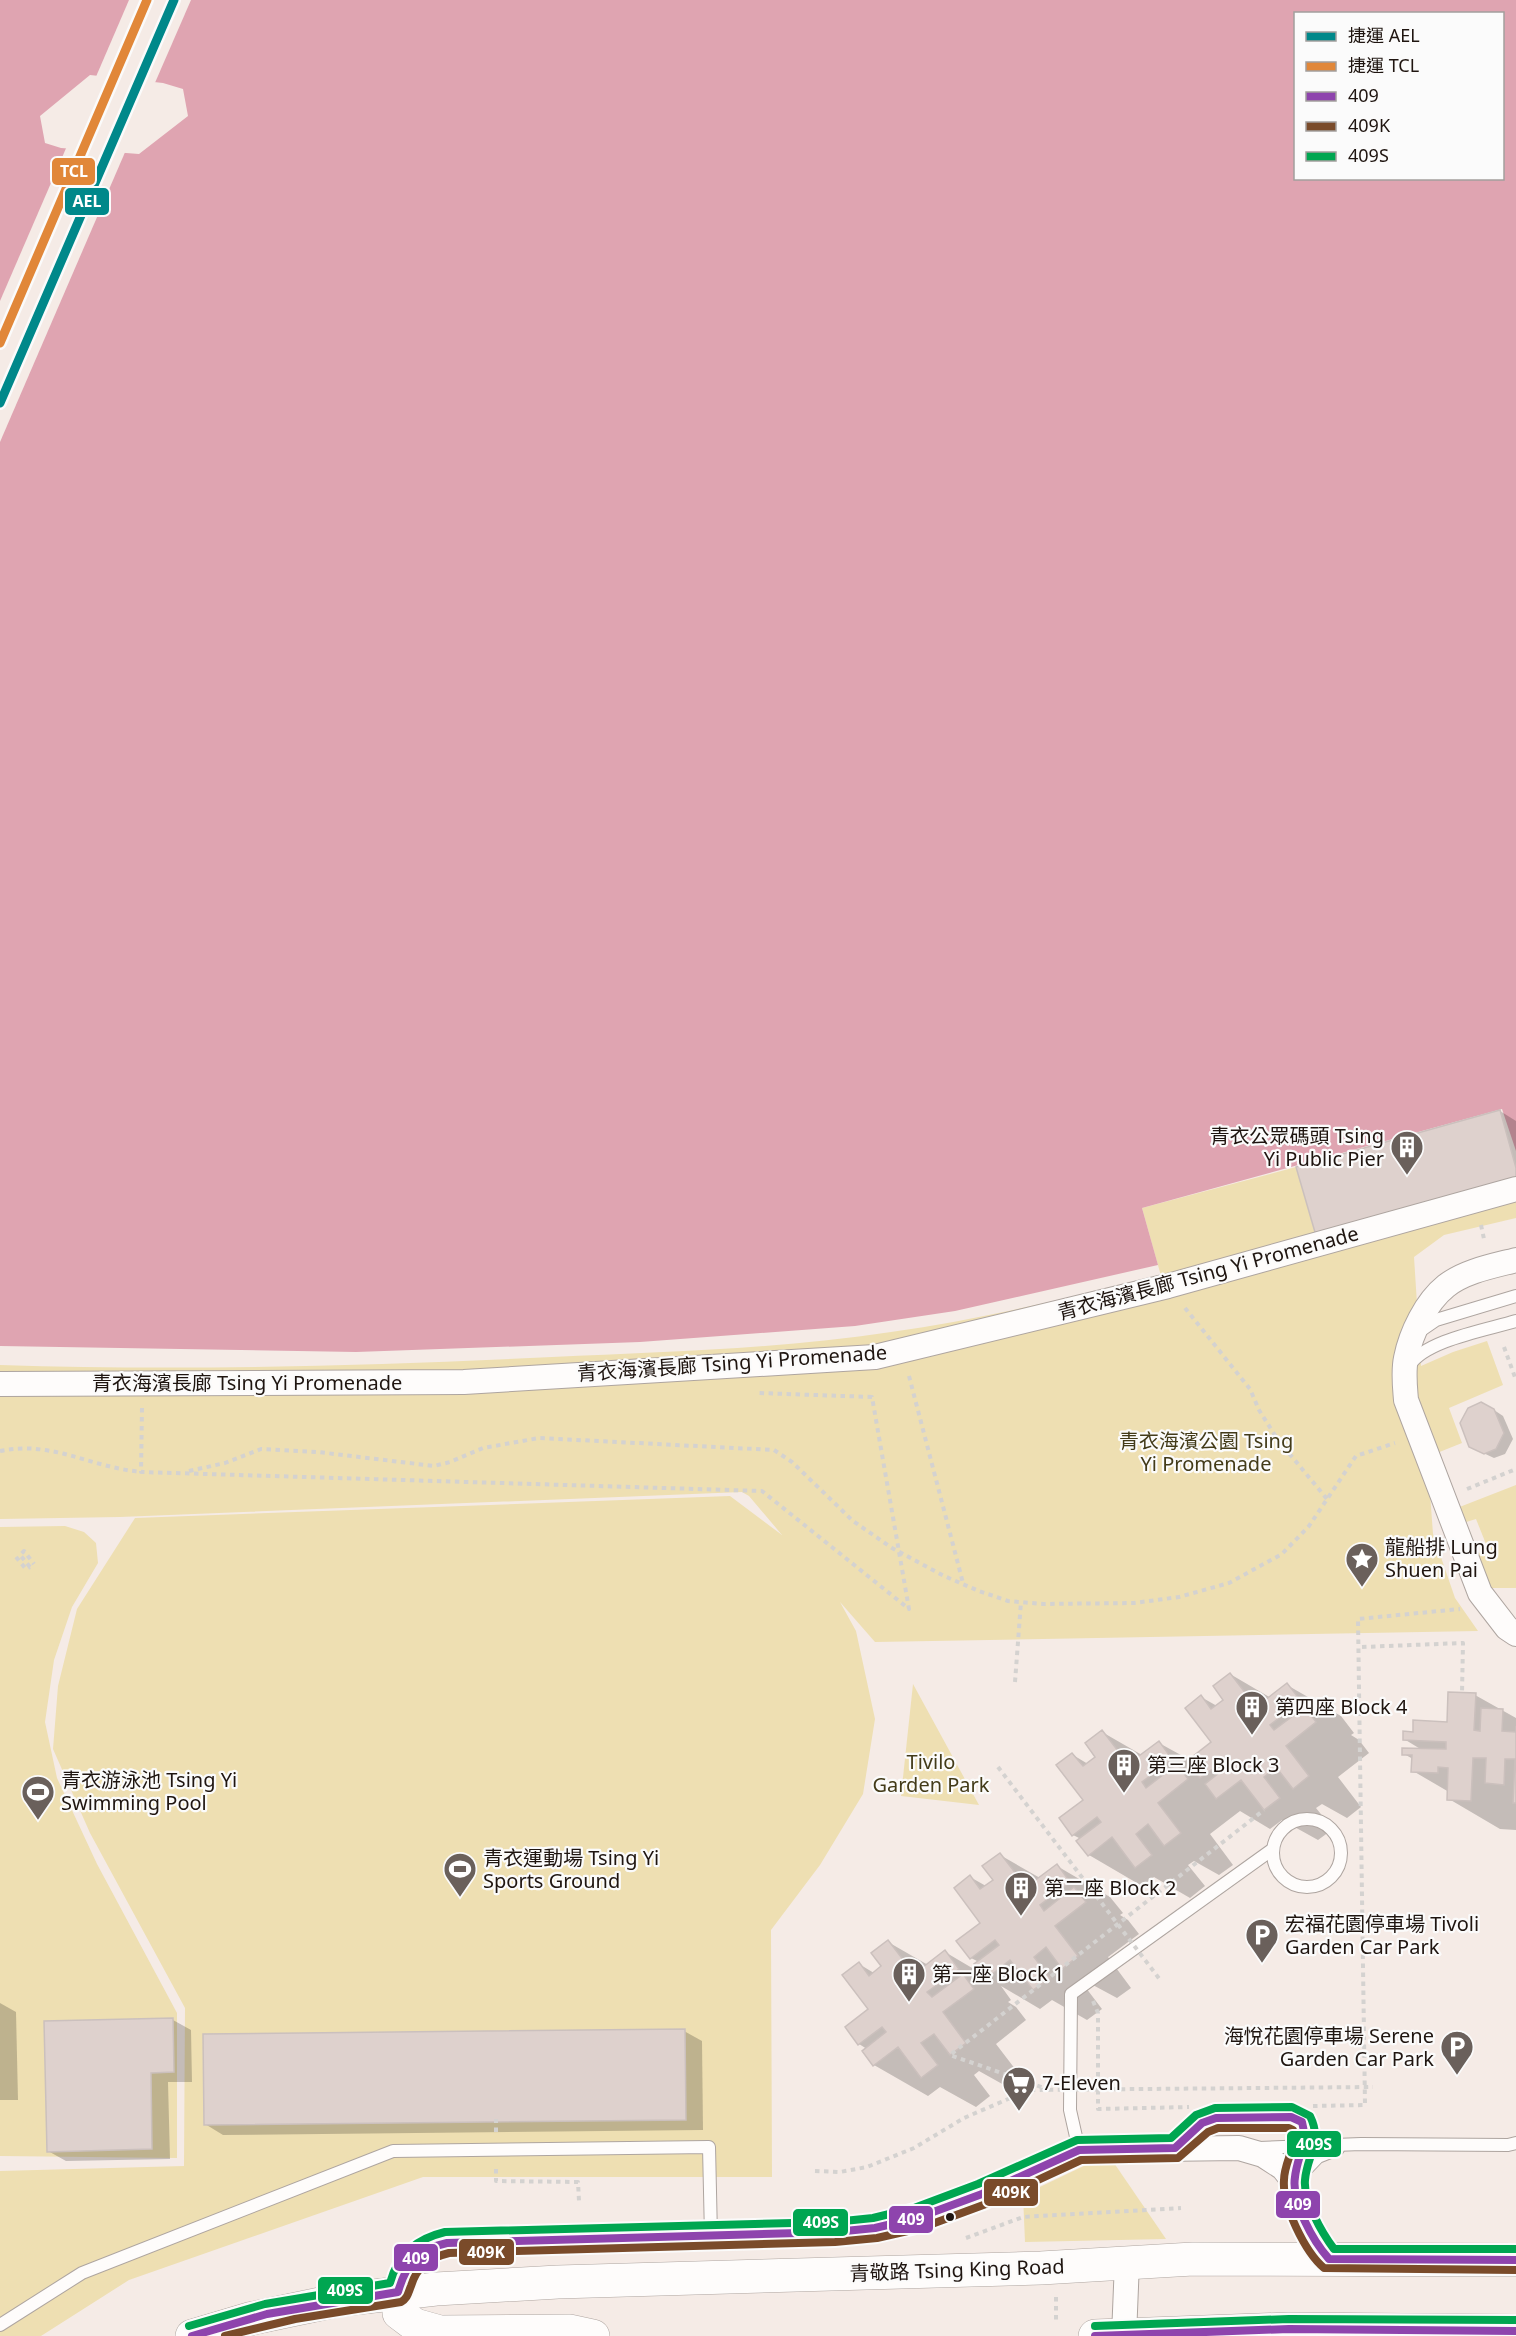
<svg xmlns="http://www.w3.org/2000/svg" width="1516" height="2336" viewBox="0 0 1516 2336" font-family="'Noto Sans','Noto Sans TC',sans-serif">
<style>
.green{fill:#eedfb2}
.water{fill:#dfa4b1;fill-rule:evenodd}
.pier{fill:#f5ebe6}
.shadow{fill:#0003}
.building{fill:#ded1cd;stroke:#cbc0bd;stroke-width:1.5}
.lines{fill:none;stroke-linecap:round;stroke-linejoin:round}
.lane-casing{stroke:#aea5a0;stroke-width:14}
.street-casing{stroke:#aea5a0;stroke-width:26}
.secondary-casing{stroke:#aea5a0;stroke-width:34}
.path{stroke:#d4d2d0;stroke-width:4;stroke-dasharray:4.5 4.5;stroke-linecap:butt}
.lane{stroke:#fefcfb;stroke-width:12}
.street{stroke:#fefcfb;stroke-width:24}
.secondary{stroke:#fefcfb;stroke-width:33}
.path-bridge{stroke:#d4d2d0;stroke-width:4;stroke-dasharray:4.5 4.5;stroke-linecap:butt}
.bus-1-casing{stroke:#fbfbfb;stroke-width:12}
.bus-2-casing{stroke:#fbfbfb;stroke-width:12}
.bus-3-casing{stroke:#fbfbfb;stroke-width:12}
.bus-1{stroke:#8e44ad;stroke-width:8}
.bus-2{stroke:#7a4b2a;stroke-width:8}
.bus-3{stroke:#00a651;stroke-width:8}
.metro-1-casing{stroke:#fbfbfb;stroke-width:14}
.metro-2-casing{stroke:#fbfbfb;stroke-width:14}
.metro-1{stroke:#00888a;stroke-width:9}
.metro-2{stroke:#e18739;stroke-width:9}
.bus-dot{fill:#1f1510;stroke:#fbfbfb;stroke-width:2}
.labels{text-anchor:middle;stroke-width:4.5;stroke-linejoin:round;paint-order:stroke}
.poi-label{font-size:20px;fill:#1f1510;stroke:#fbfbfb;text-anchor:start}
.street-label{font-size:20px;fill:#1f1510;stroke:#fbfbfb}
.park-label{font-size:20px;fill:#433b19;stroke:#fbfbfb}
.line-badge{stroke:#fbfbfb;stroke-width:2}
.badge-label{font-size:16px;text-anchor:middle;font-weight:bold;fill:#fff}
</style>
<rect width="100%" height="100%" fill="#f5ebe6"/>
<!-- green -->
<g class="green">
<path d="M1296 1167 1317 1239 1516 1183V1218L1444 1235 1414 1257 1421 1366 1453 1352 1487 1341 1503 1385 1449 1408 1462 1443 1437 1453 1425 1424 1433 1534 1455 1598 1478 1631 875 1642 840 1602 856 1631 875 1719 863 1794 820 1865 771 1930 772 2177H423L129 2280 41 2336H0V2171L184 2166 185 2008 90 1833 53 1749 58 1686 77 1609 135 1518 730 1496 782 1535 749 1496 742 1492 120 1517 0 1519V1365C184 1371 368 1366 552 1357 664 1352 779 1349 891 1332 982 1319 1072 1297 1161 1276L1142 1208Z"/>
<polygon points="1516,1485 1516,1588 1488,1588 1475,1555 1488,1549 1476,1519 1463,1523 1457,1508"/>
<polygon points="65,1526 84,1532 96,1543 98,1563 72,1607 54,1660 45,1722 57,1778 97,1864 177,2013 177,2158 0,2156 0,1527"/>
<polygon points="913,1684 979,1805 901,1796"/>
<polygon points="1090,2163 1114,2163 1166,2239 1025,2242 1023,2195"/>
</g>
<!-- water -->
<path class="water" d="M0 0H1516V1151L1502 1109 1142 1208 1158 1265 955 1311 855 1326 640 1342 356 1352 0 1346ZM1296 14H1502V178H1296ZM90 75 163 83 183 89 188 116 139 154 61 148 45 143 40 116Z"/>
<!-- pier -->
<g class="pier">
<polygon points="129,0 191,0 154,85 95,79"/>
<polygon points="67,146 126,150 0,442 0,301"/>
</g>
<!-- shadow -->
<g class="shadow">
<polygon points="1500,1111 1516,1121 1516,1198"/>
<polygon points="1494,1410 1503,1416 1513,1439 1505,1454 1494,1458 1479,1451"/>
<polygon points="1230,1674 1271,1698 1287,1685 1341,1716 1354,1733 1351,1735 1359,1740 1369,1753 1338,1777 1361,1807 1347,1818 1322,1804 1316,1808 1333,1829 1318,1840 1282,1820 1270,1829 1240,1811 1210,1834 1233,1865 1219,1875 1194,1861 1188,1865 1205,1886 1190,1898 1154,1877 1142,1886 1089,1855 1081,1839 1073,1835 1085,1800 1073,1755 1088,1764 1097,1757 1102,1732 1142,1755 1159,1743 1190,1760 1213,1743 1201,1697 1217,1706 1225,1700"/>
<polygon points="1475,1695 1516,1718 1516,1830 1500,1829 1449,1799 1449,1792 1413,1771 1413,1759 1404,1754 1422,1750 1404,1739 1414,1734 1449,1723"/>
<polygon points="1000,1855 1040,1878 1057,1866 1110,1897 1123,1913 1120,1915 1128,1920 1139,1934 1108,1957 1131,1988 1117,1998 1091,1984 1086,1988 1102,2009 1087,2020 1052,2000 1040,2009 1001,1986 1011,2000 1008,2002 1016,2007 1026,2020 996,2044 1019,2074 1004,2085 979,2071 974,2075 990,2096 976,2107 940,2087 928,2096 874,2065 867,2049 859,2044 847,2028 870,2010 859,1964 874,1973 883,1967 888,1942 928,1965 945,1952 984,1975 979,1962 971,1958 983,1923 970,1877 986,1886 995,1880"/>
<polygon points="0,2003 16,2012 18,2100 0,2100"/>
<polygon points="173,2020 191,2030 192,2082 168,2082 170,2159 66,2161 48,2151 45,2023"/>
<polygon points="684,2031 702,2041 703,2130 223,2135 205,2124"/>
</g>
<!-- building -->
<g class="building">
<polygon points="1500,1110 1516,1168 1516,1183 1317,1239 1296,1167"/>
<polygon points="1481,1402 1494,1409 1504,1433 1496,1449 1484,1454 1469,1447 1460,1423 1468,1408"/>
<polygon points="1230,1673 1256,1707 1287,1683 1301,1701 1270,1725 1274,1730 1305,1707 1316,1722 1286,1746 1309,1776 1293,1789 1276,1767 1264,1777 1280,1798 1264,1810 1241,1780 1216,1799 1205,1784 1229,1765 1225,1760 1200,1778 1187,1761 1211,1742 1185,1708 1201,1695 1211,1709 1223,1700 1213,1686"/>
<polygon points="1448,1692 1476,1693 1474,1730 1480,1731 1481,1708 1503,1709 1502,1731 1516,1732 1516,1726 1516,1803 1513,1803 1515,1759 1505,1759 1504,1785 1485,1783 1486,1758 1473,1758 1471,1801 1447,1800 1448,1768 1438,1767 1438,1773 1411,1772 1412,1755 1402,1755 1402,1748 1446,1749 1446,1742 1403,1740 1403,1731 1413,1732 1413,1720 1447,1722"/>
<polygon points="1102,1730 1128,1764 1159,1741 1172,1759 1142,1782 1146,1788 1177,1764 1188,1779 1158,1803 1181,1833 1164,1846 1148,1824 1136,1834 1152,1855 1135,1868 1112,1837 1088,1856 1076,1841 1101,1822 1097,1817 1072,1836 1059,1818 1083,1800 1056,1765 1072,1753 1083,1766 1095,1757 1085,1743"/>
<polygon points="1000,1853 1026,1887 1057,1864 1070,1882 1040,1905 1044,1911 1074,1887 1086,1902 1055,1926 1078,1956 1062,1969 1046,1947 1034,1957 1050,1978 1033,1990 1010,1960 986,1979 974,1964 999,1945 995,1940 970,1959 956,1941 980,1923 954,1888 970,1875 980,1889 993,1880 982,1866"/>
<polygon points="888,1940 914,1974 945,1950 959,1969 927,1992 932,1997 963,1974 974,1989 943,2012 966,2043 950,2055 934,2034 921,2043 938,2065 921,2078 898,2047 873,2066 862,2051 886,2032 882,2027 858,2045 845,2027 868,2009 842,1975 859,1962 869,1976 881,1966 871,1953"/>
<polygon points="173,2018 174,2072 151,2073 152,2149 47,2152 44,2021"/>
<polygon points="685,2029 686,2120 204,2125 203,2034"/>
</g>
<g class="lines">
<!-- lane casing -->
<g class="lane-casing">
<g id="lane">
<polyline points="1420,1331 1436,1320 1516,1296"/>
<path d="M1409 1366C1425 1340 1487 1330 1516 1321"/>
<circle cx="1307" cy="1853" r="34"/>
<polyline points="1175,2148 1202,2123 1216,2118 1291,2117 1302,2122 1307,2135 1294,2181"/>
<polyline points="1259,2148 1361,2144 1508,2145 1516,2143"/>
<polyline points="1079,2150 1070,2110 1071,1994 1273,1849"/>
<polyline points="1295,2181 1318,2157 1338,2149"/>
<polyline points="0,2325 82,2273 393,2151 709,2147 711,2236"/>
</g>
</g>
<!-- street casing -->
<g class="street-casing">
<g id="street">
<path d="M1516 1260C1493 1266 1465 1271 1446 1286 1426 1302 1411 1333 1406 1358 1403 1372 1405 1387 1406 1400L1480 1593 1507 1628 1516 1634"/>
<polyline points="0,1384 464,1382 875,1357 1168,1286 1516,1189"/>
<path d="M398 2292C407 2256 423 2244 460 2241L625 2239 835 2232 875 2228 917 2218 982 2194 1079 2150 1239 2148 1263 2155 1283 2168 1294 2182 1306 2222 1321 2251 1329 2259"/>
<polyline points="1124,2336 1127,2262"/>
</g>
</g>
<!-- secondary casing -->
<g class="secondary-casing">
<g id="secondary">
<polyline points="398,2292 399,2313 415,2325 440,2332 570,2331 593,2336"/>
<polyline points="192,2336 249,2319 339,2300 436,2289 558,2282 1041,2268 1193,2259 1516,2260"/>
<polyline points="1095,2336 1289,2329 1516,2331"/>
</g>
</g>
<!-- path -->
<g class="path">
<polyline points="1481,1225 1484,1239"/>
<polyline points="1185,1308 1250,1389 1259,1410 1278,1440 1327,1499"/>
<polyline points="1504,1347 1516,1380"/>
<polyline points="909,1376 963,1583"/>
<polyline points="142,1408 141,1472 762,1491 909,1609 872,1397 758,1393"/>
<path d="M0 1451C54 1440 90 1468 143 1472"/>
<polyline points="189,1471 225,1463 261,1449 318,1452 434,1466 450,1462 483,1448 539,1438 774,1450 792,1462 853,1521 892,1548 944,1576 979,1591 1008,1601 1043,1604 1134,1603 1179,1597 1229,1583 1282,1554 1309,1526 1356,1456 1395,1443"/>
<polyline points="1467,1489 1516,1469"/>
<polyline points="16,1557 26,1569 30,1567"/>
<polyline points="30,1567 20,1555 24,1551 34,1564"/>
<polyline points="1362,1647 1463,1643 1462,1693"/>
<polyline points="1015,1682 1021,1602"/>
<polyline points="1093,2001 1098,2013 1098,2109 1189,2107"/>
<polyline points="1050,2090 950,2055 1264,1810"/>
<polyline points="1313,2106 1365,2105 1358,1619 1460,1609"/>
<polyline points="496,2132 496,2119"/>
<polyline points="496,2169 496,2181 578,2182 579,2201"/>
<polyline points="966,2238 1023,2217 1181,2208"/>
<polyline points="1056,2297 1056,2324"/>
</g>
<!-- lane -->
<use href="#lane" class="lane"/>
<!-- street -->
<use href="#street" class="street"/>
<!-- secondary -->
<use href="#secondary" class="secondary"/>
<!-- path-bridge -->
<g class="path-bridge">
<polyline points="998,1767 1161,1981"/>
<polyline points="815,2171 840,2172 867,2167 914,2148 964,2118 1029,2090 1373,2087"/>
</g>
<!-- bus-1 casing -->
<g class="bus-1-casing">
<g id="bus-1">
<path d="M192 2336 267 2314 398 2292C406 2264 418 2249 447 2243L835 2232 875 2228 917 2218 982 2194 1079 2150 1175 2148 1202 2123 1216 2118 1291 2117 1302 2122C1308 2143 1297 2157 1295 2177 1291 2202 1313 2241 1329 2259L1516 2260"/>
<polyline points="1095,2336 1289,2329 1516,2331"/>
</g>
</g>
<!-- bus-2 casing -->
<g class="bus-2-casing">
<path id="bus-2" d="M225 2336 295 2319 401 2302C408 2298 408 2293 411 2286 417 2266 429 2258 449 2253L835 2242 877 2238 921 2228 986 2204 1081 2160 1178 2158 1208 2132 1218 2128H1289L1293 2130C1297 2147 1284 2162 1284 2180 1282 2205 1305 2252 1324 2268L1516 2270"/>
</g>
<!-- bus-3 casing -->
<g class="bus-3-casing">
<g id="bus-3">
<path d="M189 2326 265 2304 390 2283C398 2254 416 2239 445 2232L834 2222 873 2218 914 2208 978 2184 1077 2140 1171 2138 1196 2115 1215 2108 1292 2107 1310 2116C1323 2142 1307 2155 1305 2180 1303 2200 1322 2233 1334 2249H1516"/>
<polyline points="1095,2326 1289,2319 1516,2320"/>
</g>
</g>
<!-- bus-1 -->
<use href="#bus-1" class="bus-1"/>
<!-- bus-2 -->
<use href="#bus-2" class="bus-2"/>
<!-- bus-3 -->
<use href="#bus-3" class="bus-3"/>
<!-- metro-1 casing -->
<g class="metro-1-casing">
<polyline id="metro-1" points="0,403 174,0"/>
</g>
<!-- metro-2 casing -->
<g class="metro-2-casing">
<polyline id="metro-2" points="0,343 147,0"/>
</g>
<!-- metro-1 -->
<use href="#metro-1" class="metro-1"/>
<!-- metro-2 -->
<use href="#metro-2" class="metro-2"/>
</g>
<!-- icons -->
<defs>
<g id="building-pin" transform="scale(1.725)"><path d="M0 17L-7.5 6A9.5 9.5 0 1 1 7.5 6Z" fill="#6a605b" stroke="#fbfbfb"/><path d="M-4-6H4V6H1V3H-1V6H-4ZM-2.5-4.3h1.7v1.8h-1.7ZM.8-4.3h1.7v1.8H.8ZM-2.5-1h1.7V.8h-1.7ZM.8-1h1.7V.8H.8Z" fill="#fff"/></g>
<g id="sight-pin" transform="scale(1.725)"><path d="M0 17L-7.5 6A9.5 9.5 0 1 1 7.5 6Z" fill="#6a605b" stroke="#fbfbfb"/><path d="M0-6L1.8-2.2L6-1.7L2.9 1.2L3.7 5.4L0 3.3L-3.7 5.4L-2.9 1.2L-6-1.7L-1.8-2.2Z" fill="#fff"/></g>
<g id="stadium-pin" transform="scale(1.725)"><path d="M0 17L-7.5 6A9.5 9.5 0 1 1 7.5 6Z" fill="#6a605b" stroke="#fbfbfb"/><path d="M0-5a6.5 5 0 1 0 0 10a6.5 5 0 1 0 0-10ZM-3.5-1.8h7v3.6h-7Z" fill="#fff"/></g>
<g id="parking-pin" transform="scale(1.725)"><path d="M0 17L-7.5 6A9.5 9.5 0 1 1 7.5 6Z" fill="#6a605b" stroke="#fbfbfb"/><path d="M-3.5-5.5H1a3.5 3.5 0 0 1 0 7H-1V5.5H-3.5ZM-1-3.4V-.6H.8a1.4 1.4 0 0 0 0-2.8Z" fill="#fff"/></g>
<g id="supermarket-pin" transform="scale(1.725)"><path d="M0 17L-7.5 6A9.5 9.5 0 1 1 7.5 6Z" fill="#6a605b" stroke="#fbfbfb"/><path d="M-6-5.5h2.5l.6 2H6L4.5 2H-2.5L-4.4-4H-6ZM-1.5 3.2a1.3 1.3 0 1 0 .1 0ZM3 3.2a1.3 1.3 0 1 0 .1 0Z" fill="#fff"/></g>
</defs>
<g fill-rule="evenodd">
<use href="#building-pin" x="1407" y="1147"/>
<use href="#sight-pin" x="1362" y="1559"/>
<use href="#building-pin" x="1252" y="1707"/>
<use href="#building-pin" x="1124" y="1765"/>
<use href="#stadium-pin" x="38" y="1792"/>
<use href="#stadium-pin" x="460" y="1869"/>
<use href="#building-pin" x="1021" y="1888"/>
<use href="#parking-pin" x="1262" y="1935"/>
<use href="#building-pin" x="909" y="1974"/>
<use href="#parking-pin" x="1457" y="2047"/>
<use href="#supermarket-pin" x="1019" y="2083"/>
</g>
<!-- markers -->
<circle class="bus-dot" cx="950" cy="2217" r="5"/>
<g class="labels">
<!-- poi labels -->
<g class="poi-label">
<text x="1384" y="1143" text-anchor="end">青衣公眾碼頭 Tsing<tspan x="1384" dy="23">Yi Public Pier</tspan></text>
<text x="1385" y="1554">龍船排 Lung<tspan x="1385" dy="23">Shuen Pai</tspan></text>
<text x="1275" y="1714">第四座 Block 4</text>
<text x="1147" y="1772">第三座 Block 3</text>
<text x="61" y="1787">青衣游泳池 Tsing Yi<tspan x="61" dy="23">Swimming Pool</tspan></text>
<text x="483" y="1865">青衣運動場 Tsing Yi<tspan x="483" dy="23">Sports Ground</tspan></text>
<text x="1044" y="1895">第二座 Block 2</text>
<text x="1285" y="1931">宏福花園停車場 Tivoli<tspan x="1285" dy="23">Garden Car Park</tspan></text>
<text x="932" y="1981">第一座 Block 1</text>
<text x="1434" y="2043" text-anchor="end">海悅花園停車場 Serene<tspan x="1434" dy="23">Garden Car Park</tspan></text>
<text x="1042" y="2090">7-Eleven</text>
</g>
<!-- street labels -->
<g class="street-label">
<text transform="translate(1208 1273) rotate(-15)" y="7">青衣海濱長廊 Tsing Yi Promenade</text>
<text transform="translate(732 1363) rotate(-4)" y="7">青衣海濱長廊 Tsing Yi Promenade</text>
<text x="247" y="1390">青衣海濱長廊 Tsing Yi Promenade</text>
<text transform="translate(957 2270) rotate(-2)" y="7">青敬路 Tsing King Road</text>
</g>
<!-- park labels -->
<g class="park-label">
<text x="1206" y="1448">青衣海濱公園 Tsing<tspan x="1206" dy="23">Yi Promenade</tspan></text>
<text x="931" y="1769">Tivilo<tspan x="931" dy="23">Garden Park</tspan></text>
</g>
</g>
<g class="line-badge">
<rect x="51" y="157" width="45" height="29" rx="6" fill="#e18739"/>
<rect x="64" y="187" width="46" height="29" rx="6" fill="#00888a"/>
<rect x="1286" y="2130" width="56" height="28" rx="6" fill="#00a651"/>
<rect x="983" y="2178" width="56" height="29" rx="6" fill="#7a4b2a"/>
<rect x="1275" y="2190" width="46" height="29" rx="6" fill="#8e44ad"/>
<rect x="888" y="2205" width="46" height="29" rx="6" fill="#8e44ad"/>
<rect x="792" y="2208" width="57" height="29" rx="6" fill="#00a651"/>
<rect x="458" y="2238" width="57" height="28" rx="6" fill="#7a4b2a"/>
<rect x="393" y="2243" width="46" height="29" rx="6" fill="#8e44ad"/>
<rect x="317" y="2276" width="57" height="29" rx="6" fill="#00a651"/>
</g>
<g class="badge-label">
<text x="74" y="177">TCL</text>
<text x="87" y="207">AEL</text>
<text x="1314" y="2150">409S</text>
<text x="1011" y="2198">409K</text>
<text x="1298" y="2210">409</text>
<text x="911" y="2225">409</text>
<text x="821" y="2228">409S</text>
<text x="486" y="2258">409K</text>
<text x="416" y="2264">409</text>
<text x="345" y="2296">409S</text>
</g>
<!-- legend -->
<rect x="1294" y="12" width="210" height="168" fill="#fbfbfb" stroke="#a39f9d" stroke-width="1.5"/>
<rect x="1306" y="32" width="30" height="9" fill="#00888a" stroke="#a39f9d" stroke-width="1.5"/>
<text x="1348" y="42" font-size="18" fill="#1f1510">捷運 AEL</text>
<rect x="1306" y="62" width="30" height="9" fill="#e18739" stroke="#a39f9d" stroke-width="1.5"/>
<text x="1348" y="72" font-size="18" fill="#1f1510">捷運 TCL</text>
<rect x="1306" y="92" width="30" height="9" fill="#8e44ad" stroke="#a39f9d" stroke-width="1.5"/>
<text x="1348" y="102" font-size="18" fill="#1f1510">409</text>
<rect x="1306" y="122" width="30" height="9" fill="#7a4b2a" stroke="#a39f9d" stroke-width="1.5"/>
<text x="1348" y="132" font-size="18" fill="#1f1510">409K</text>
<rect x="1306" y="152" width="30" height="9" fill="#00a651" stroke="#a39f9d" stroke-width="1.5"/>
<text x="1348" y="162" font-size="18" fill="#1f1510">409S</text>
</svg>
